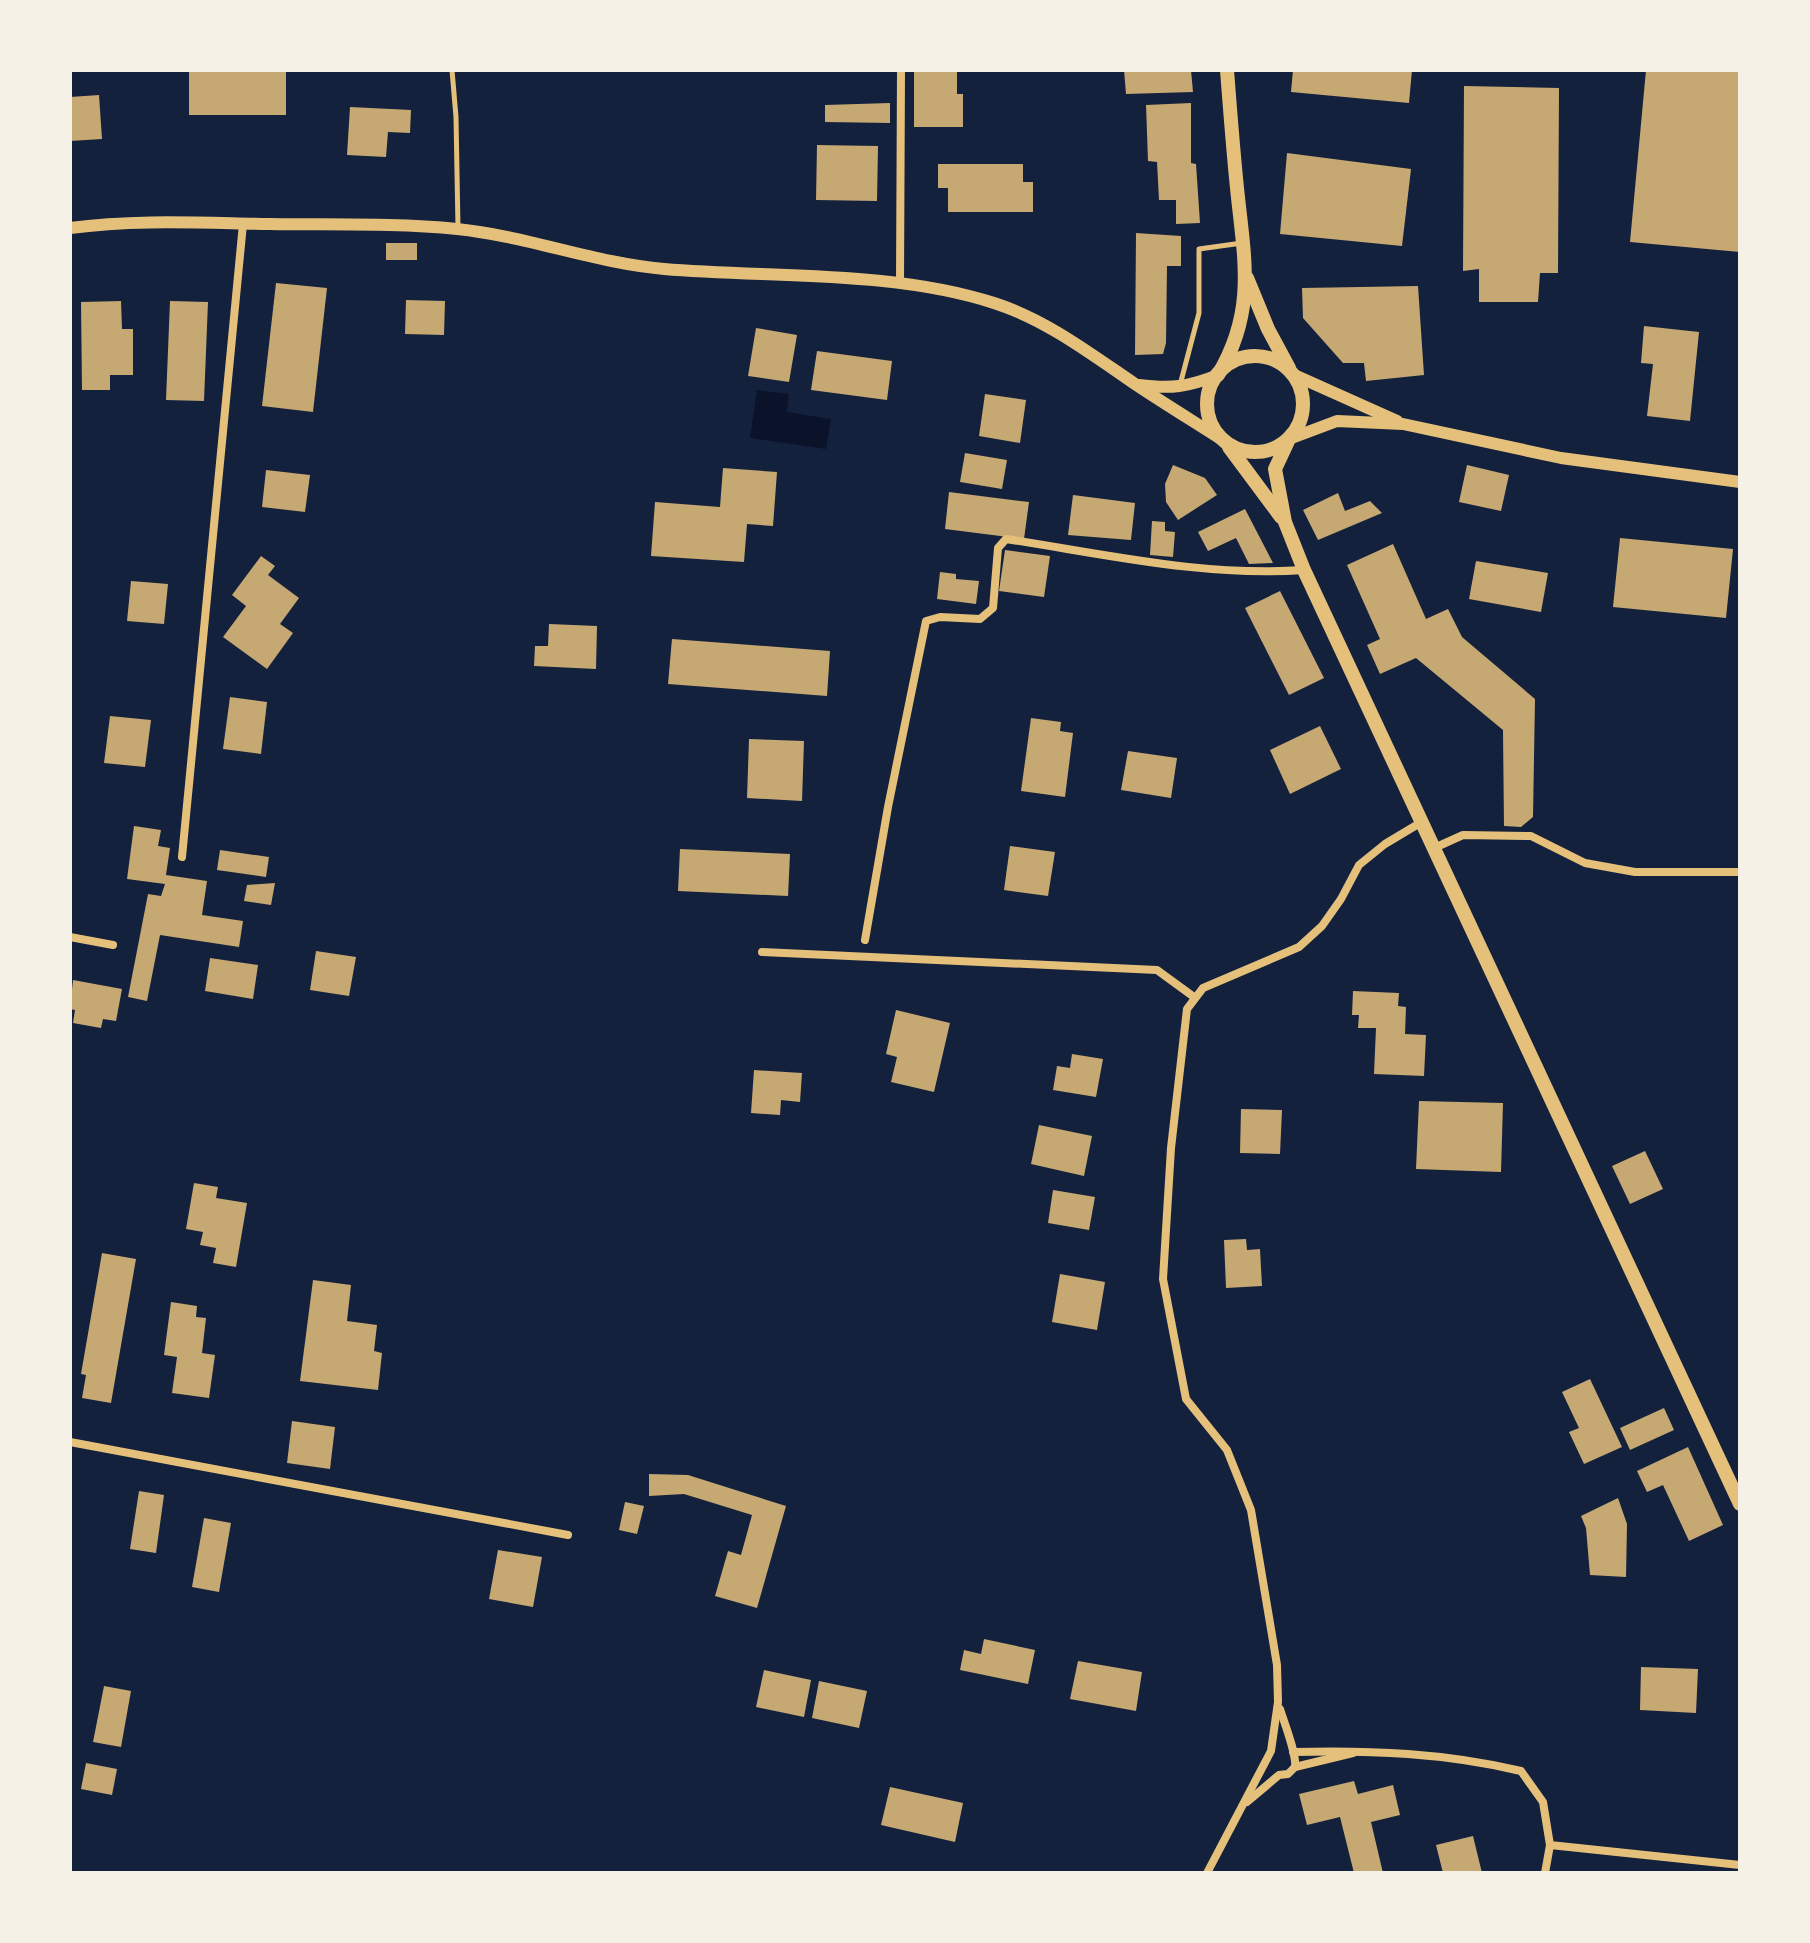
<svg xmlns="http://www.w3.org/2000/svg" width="1810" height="1943" viewBox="0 0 1810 1943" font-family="'Asap Condensed',sans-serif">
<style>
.water{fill:#0b132b}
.building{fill:#c6a872}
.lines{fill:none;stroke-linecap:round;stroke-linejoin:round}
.service{stroke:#e5c07b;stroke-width:5}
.minor{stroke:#e5c07b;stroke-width:8}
.tertiary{stroke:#e5c07b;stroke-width:12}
.secondary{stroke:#e5c07b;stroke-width:14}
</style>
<rect width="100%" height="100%" fill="#14213d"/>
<!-- water -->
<polygon class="water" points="757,390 789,394 787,412 831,419 826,449 750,438"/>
<!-- building -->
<g class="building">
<rect x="189" y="70" width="97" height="45"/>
<polygon points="914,70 957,70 957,94 963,94 963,127 914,127"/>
<polygon points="1124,70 1191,70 1193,92 1126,94"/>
<polygon points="1293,70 1412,70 1409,103 1291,92"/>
<polygon points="1646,70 1740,70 1740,252 1630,242"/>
<polygon points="1464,86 1559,88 1558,273 1540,273 1538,302 1479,302 1479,269 1463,271"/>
<polygon points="99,95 102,139 70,141 70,97"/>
<polygon points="890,103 890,123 825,122 825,105"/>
<polygon points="1191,103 1191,163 1196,164 1200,223 1176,224 1176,200 1159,200 1157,162 1148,161 1146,105"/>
<polygon points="350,107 411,110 410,133 388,132 386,157 347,155"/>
<polygon points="817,145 878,146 877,201 816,200"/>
<polygon points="1287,153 1411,169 1402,246 1280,234"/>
<polygon points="938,164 1023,164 1023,182 1033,182 1033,212 948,212 948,188 938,188"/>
<polygon points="1136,233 1181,236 1181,266 1167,266 1166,343 1163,354 1135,355"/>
<rect x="386" y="243" width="31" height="17"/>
<polygon points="276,283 327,288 313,412 262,406"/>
<polygon points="1418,286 1424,375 1366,381 1364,363 1343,363 1303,318 1302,288"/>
<polygon points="406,300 445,301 444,335 405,334"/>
<polygon points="121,301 122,329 133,329 133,375 110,375 110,390 82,390 81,302"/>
<polygon points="170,301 208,302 204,401 166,400"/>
<polygon points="1644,326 1699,332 1690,421 1647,416 1653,364 1641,363"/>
<polygon points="756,328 797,335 789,382 748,376"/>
<polygon points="817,351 892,361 887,400 811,390"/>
<polygon points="985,394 1026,400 1020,443 979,436"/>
<polygon points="965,453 1007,460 1002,489 960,482"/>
<polygon points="1173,465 1205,478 1217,495 1178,520 1166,502 1165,484"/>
<polygon points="1467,465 1509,475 1501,511 1459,502"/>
<polygon points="723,468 777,472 773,526 747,524 744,562 651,556 655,502 720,507"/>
<polygon points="266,470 310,475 305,512 262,507"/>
<polygon points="949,492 1029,502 1024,539 945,529"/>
<polygon points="1338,493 1345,511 1370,501 1382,513 1318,540 1303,510"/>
<polygon points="1073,495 1135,503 1131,540 1068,535"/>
<polygon points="1245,509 1273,563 1249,564 1236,538 1208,551 1198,532"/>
<polygon points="1152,521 1165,522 1165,531 1175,532 1173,557 1150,555"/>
<polygon points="1620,538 1733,549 1726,618 1613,607"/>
<polygon points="1393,544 1426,619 1448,609 1462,637 1535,699 1533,817 1521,827 1504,826 1503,730 1416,658 1380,674 1367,645 1380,639 1347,565"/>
<polygon points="1005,550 1050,556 1044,597 999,591"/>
<polygon points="261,556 275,566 268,575 299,598 280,624 293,633 267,669 223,637 246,606 232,595"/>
<polygon points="1476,561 1548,573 1541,612 1469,599"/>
<polygon points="940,572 956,574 956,579 979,581 976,604 937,599"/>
<polygon points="131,581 168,584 164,624 127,621"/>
<polygon points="1280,591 1324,678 1289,695 1245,608"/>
<polygon points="549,624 597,626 596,669 534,666 535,646 548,646"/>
<polygon points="672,639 830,651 827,696 668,684"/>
<polygon points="230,697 267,702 261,754 223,749"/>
<polygon points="110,716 151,720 145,767 104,763"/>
<polygon points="1031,718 1061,722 1060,731 1073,733 1065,797 1021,791"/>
<polygon points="1320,726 1341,769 1290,794 1270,750"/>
<polygon points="749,739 804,741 802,801 747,798"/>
<polygon points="1128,751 1177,758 1171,798 1121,790"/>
<polygon points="134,826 161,830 158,846 170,848 166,875 207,881 202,915 243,921 239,947 160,935 147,1001 128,997 148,894 161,896 165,884 127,879"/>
<polygon points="1010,846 1055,852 1048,896 1004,890"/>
<polygon points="680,849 790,854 788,896 678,891"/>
<polygon points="220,850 269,857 266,877 217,870"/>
<polygon points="275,883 271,905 244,901 247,885"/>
<polygon points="316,951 356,957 349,996 310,990"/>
<polygon points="210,958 258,965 253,999 205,991"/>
<polygon points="73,980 122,989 116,1021 103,1019 101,1028 73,1023 75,1010 70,1009"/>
<polygon points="1353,991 1399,993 1398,1006 1406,1007 1405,1034 1426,1035 1424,1076 1374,1074 1376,1028 1358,1028 1359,1015 1352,1015"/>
<polygon points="896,1010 950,1023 934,1092 891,1082 897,1057 886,1054"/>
<polygon points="1072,1054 1103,1059 1096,1097 1053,1090 1057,1066 1070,1068"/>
<polygon points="754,1070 802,1073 800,1102 781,1100 780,1115 751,1113"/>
<polygon points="1419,1101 1503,1103 1501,1172 1416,1169"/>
<polygon points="1241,1109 1282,1110 1280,1154 1240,1153"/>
<polygon points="1039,1125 1092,1136 1084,1176 1031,1164"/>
<polygon points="1645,1151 1663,1189 1630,1204 1612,1166"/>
<polygon points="194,1183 218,1187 216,1198 247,1203 236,1267 213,1263 216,1248 200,1245 203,1232 186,1229"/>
<polygon points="1053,1190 1095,1197 1089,1230 1048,1223"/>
<polygon points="1246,1239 1247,1250 1260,1249 1262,1286 1226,1288 1224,1240"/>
<polygon points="102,1253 136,1259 111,1403 82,1398 86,1375 81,1374"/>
<polygon points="1060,1274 1105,1282 1097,1330 1052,1322"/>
<polygon points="313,1280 351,1285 347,1321 377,1325 374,1351 382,1353 378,1390 300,1381"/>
<polygon points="171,1302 197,1306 196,1317 206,1318 202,1353 215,1355 209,1398 172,1393 177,1357 164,1355"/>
<polygon points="1590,1379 1622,1447 1584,1464 1569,1432 1579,1428 1562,1392"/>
<polygon points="1664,1408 1674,1430 1630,1450 1620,1428"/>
<polygon points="292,1421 335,1427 330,1469 287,1463"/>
<polygon points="1688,1447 1723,1525 1689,1541 1663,1485 1647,1492 1637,1471"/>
<polygon points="649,1474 688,1475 786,1506 757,1608 715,1596 728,1551 741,1555 752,1515 684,1494 649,1496"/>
<polygon points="139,1491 164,1495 156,1553 130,1549"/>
<polygon points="1618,1498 1627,1524 1626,1577 1590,1575 1586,1528 1581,1516"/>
<polygon points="625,1502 644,1506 637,1534 619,1530"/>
<polygon points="204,1518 231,1523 219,1592 192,1587"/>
<polygon points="498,1550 542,1557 533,1607 489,1599"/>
<polygon points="984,1639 1035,1650 1028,1684 960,1670 964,1650 981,1654"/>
<polygon points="1078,1661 1142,1672 1136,1711 1070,1699"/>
<polygon points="1641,1667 1698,1669 1696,1713 1640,1710"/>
<polygon points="764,1670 811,1680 804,1717 756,1707"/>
<polygon points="819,1681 867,1691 859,1728 812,1718"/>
<polygon points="104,1686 131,1691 121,1747 93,1742"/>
<polygon points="86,1763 117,1769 112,1795 81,1789"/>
<polygon points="1354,1781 1358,1794 1393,1785 1400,1815 1371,1822 1383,1873 1354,1873 1340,1817 1307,1825 1299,1794"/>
<polygon points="890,1787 963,1803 955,1842 881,1825"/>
<polygon points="1473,1836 1482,1873 1443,1873 1436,1845"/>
</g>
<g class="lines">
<!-- service -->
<g class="service">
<polyline points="452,70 456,117 458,228"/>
<polyline points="1180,385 1199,313 1199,249 1242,243"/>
</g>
<!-- minor -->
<g class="minor">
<polyline points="900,284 901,70"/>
<polyline points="1432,849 1463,835 1531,836 1585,863 1635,872 1740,872"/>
<polyline points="182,857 243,224"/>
<polyline points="70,937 113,945"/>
<path d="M865 940 888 807 926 621 940 617 980 619 993 608 998 548 1006 539C1105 554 1203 577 1304 570"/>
<polyline points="762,952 1157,970 1194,997"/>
<polyline points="70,1442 568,1535"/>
<path d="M1293 1752C1370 1750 1446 1753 1521 1771L1543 1802 1550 1845 1740 1865"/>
<polyline points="1295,1767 1353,1753"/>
<path d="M1247 1802 1279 1775 1288 1774 1295 1767C1297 1755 1284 1722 1280 1709"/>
<polyline points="1207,1873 1271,1751 1278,1702 1277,1665 1251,1510 1227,1450 1186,1399 1163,1279 1171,1148 1187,1009 1203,988 1299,947 1322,926 1341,899 1359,865 1385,844 1420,823"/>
<polyline points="1545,1873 1550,1845"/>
</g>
<!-- tertiary -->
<g class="tertiary">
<path d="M70 228C136 219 203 223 269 224 331 225 395 223 457 229 527 236 594 263 664 269 771 278 892 270 994 303 1045 319 1091 354 1135 384 1165 404 1196 423 1227 443"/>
<polyline points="1292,374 1397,421"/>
<path d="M1139 385C1171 389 1188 387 1218 375"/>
<polyline points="1289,439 1337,421 1403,424 1561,458 1740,482"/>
</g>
<!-- secondary -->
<g class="secondary">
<polyline points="1247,278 1268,329 1289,368"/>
<circle cx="1255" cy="404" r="48"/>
<path d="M1218 375C1257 310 1244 258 1237 188 1233 149 1230 109 1227 70"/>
<polyline points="1289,439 1275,469 1285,522 1304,570 1740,1504"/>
<polyline points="1229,447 1281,517"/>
</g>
</g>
<!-- border -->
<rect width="1810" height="1943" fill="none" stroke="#f6f1e7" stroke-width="144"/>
</svg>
